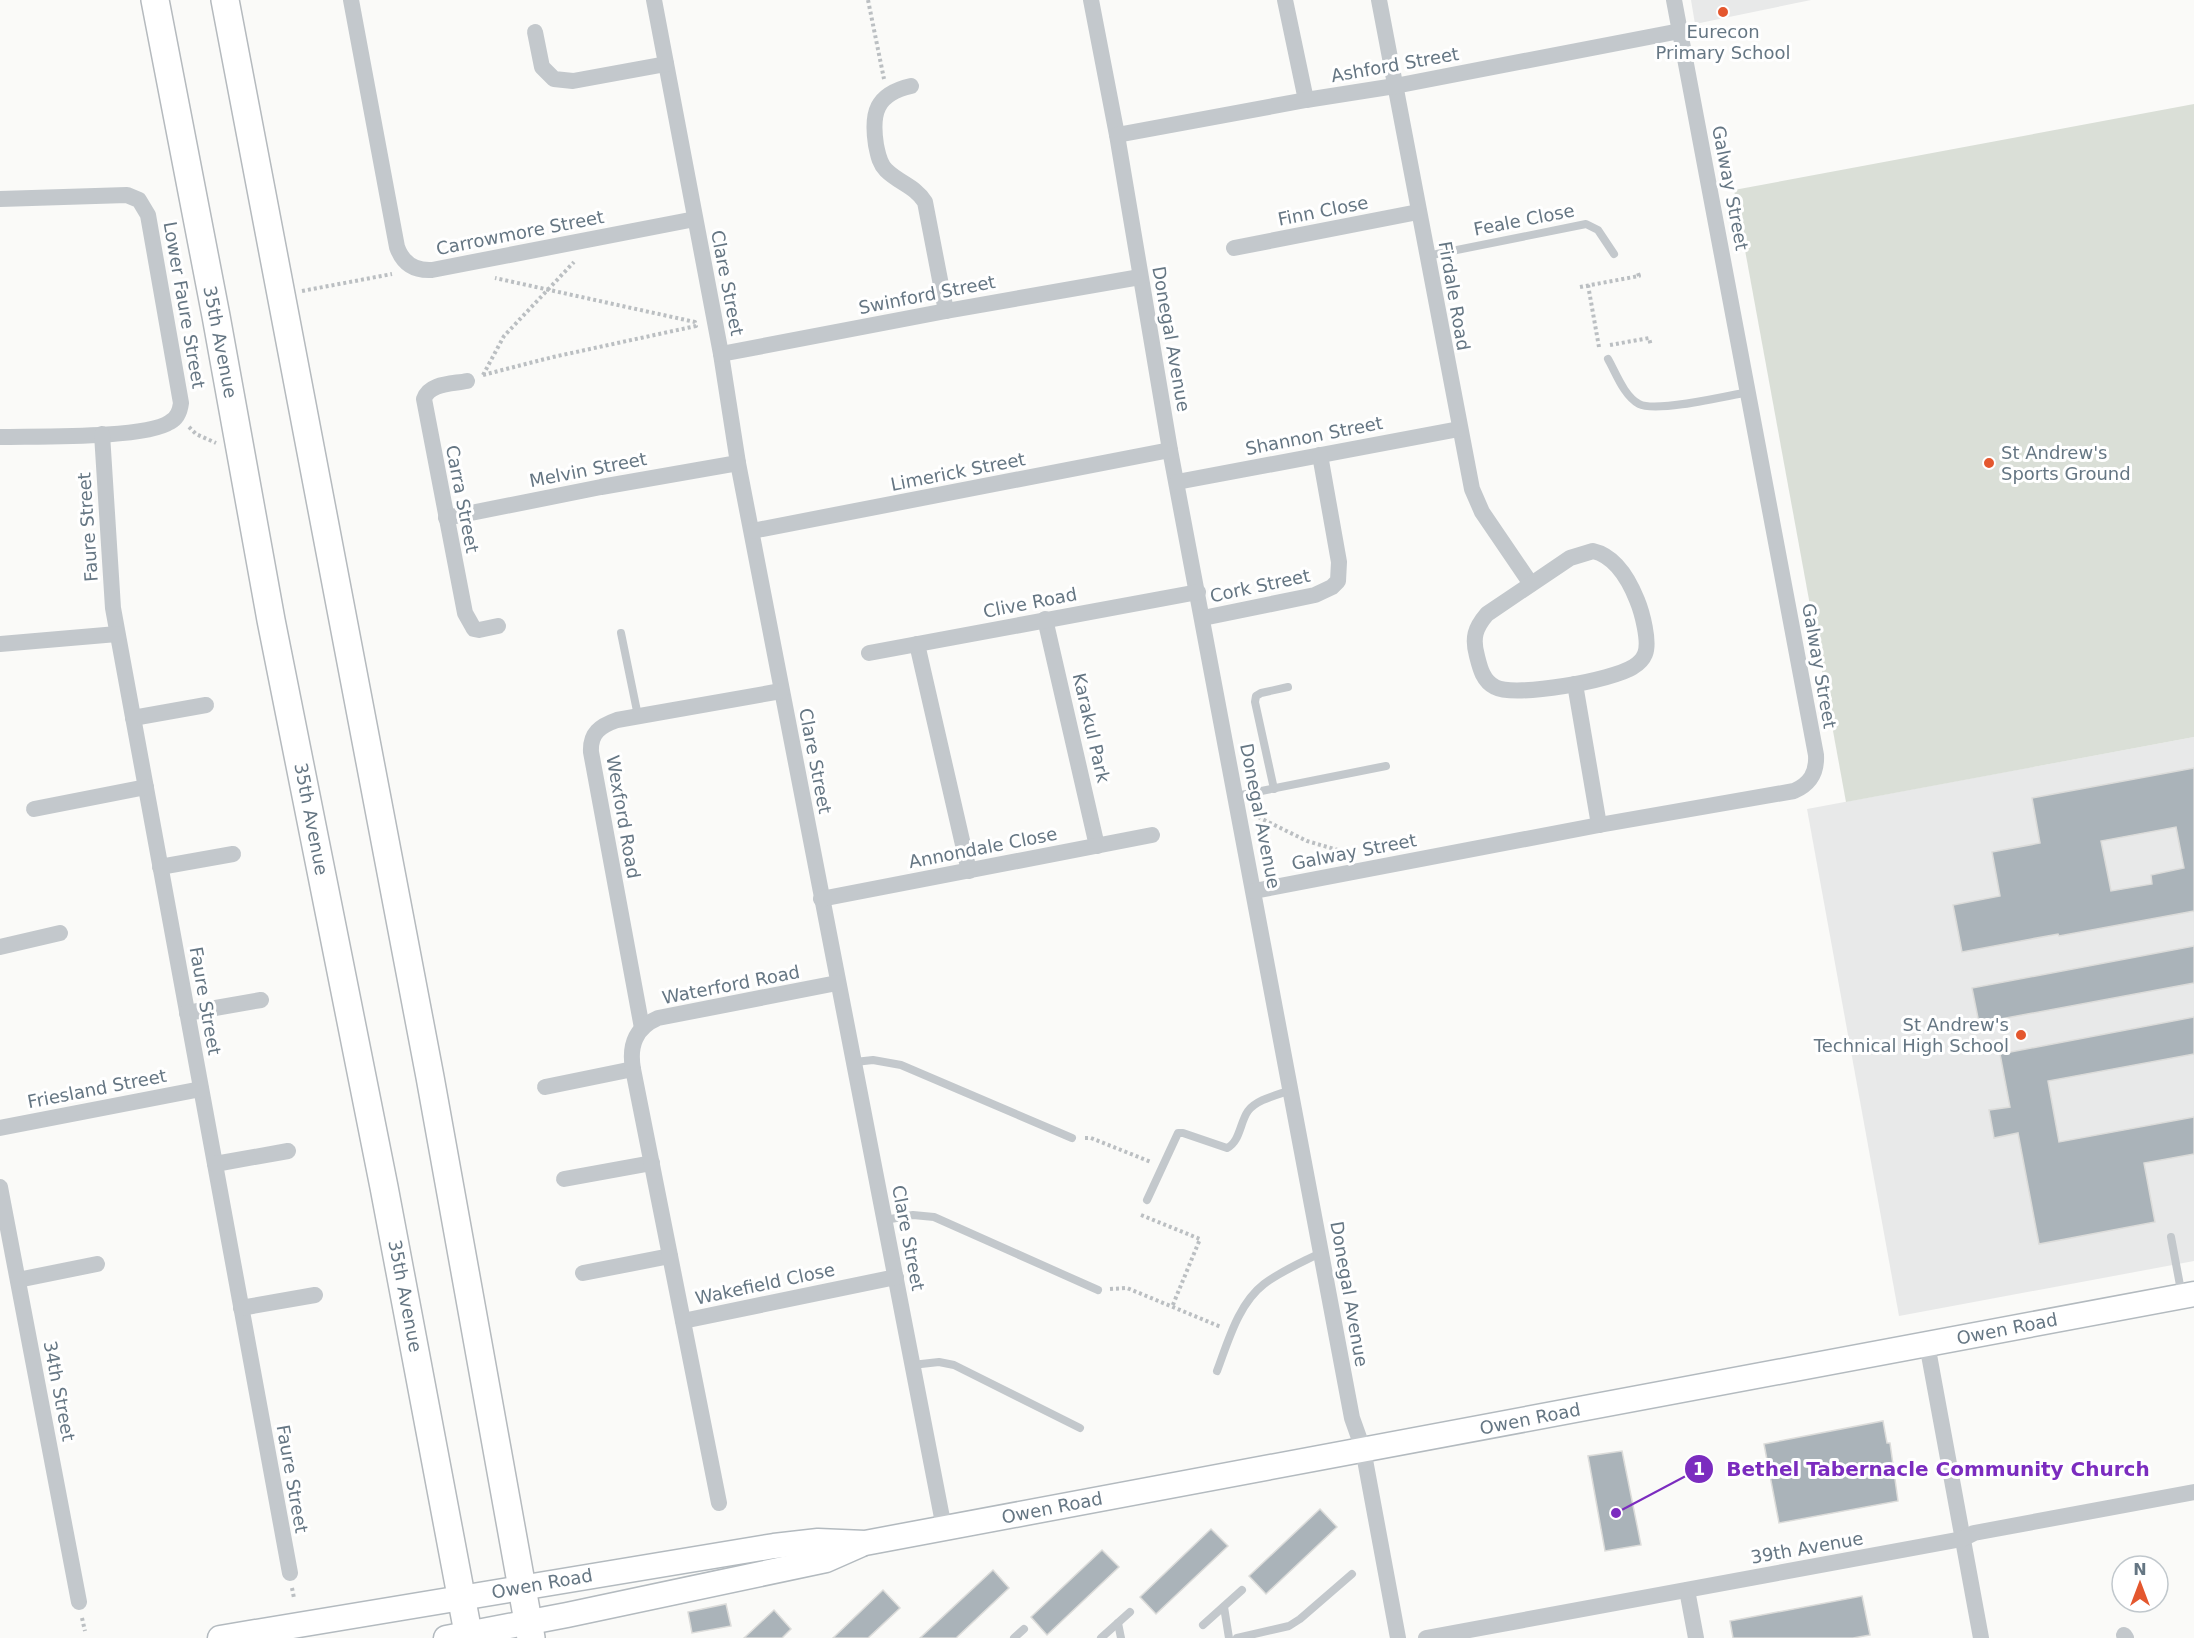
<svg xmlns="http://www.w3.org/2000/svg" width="2194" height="1638" viewBox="0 0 2194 1638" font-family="'DejaVu Sans',sans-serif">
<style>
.built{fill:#e8e9e9}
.green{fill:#dadfd7}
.building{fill:#aab3b9;stroke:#dcdcda;stroke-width:1.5;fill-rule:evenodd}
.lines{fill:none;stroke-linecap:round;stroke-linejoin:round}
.secondary-casing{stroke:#b3babf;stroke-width:27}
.primary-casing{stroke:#b5babe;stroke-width:30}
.path{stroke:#bbbfc2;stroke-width:4;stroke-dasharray:3 3;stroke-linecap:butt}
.lane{stroke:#c3c8cc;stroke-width:8}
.street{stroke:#c3c8cc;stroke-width:16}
.secondary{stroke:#fff;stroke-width:24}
.primary{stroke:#fff;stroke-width:27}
.poi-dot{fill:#e4572e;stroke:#fff;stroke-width:2}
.labels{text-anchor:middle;stroke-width:6;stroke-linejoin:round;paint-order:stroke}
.poi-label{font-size:18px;fill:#657683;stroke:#fff}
.street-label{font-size:18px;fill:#657683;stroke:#fff}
.leader{fill:none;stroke:#7b2cbf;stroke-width:2}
.callout-dot{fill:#7b2cbf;stroke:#fff;stroke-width:2}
.mark-label{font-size:18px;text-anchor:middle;font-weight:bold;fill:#fff}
.callout-label{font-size:20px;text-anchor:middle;font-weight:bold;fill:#7b2cbf;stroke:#fff;stroke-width:6;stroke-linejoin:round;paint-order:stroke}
</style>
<rect width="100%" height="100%" fill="#fafaf8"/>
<!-- built -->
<g class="built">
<polygon points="1691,0 1811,0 1695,24"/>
<polygon points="2194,737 2194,1261 1899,1316 1807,809"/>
</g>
<!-- green -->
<polygon class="green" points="2194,104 2194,737 1846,802 1734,190"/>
<!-- building -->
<g class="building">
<path d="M2194 768V911L2059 936 2058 934 1962 952 1953 905 2000 896 1992 852 2040 843 2032 798ZM2176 827 2184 868 2151 875 2152 884 2111 891 2101 841Z"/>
<polygon points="2194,946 2194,983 1979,1023 1972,988"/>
<polygon points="2194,1017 2194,1054 2048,1081 2059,1142 2194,1117 2194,1154 2144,1163 2155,1222 2039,1244 2018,1133 1994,1138 1989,1110 2010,1107 2000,1054"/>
<polygon points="1883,1421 1887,1443 1890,1443 1898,1501 1779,1523 1764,1444"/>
<polygon points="1622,1451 1641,1545 1605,1551 1588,1456"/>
<polygon points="1320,1509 1337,1527 1266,1594 1249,1576"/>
<polygon points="1211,1529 1228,1546 1156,1614 1140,1597"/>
<polygon points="1102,1550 1119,1567 1047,1635 1031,1617"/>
<polygon points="993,1570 1009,1588 956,1638 920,1638"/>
<polygon points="883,1590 900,1608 868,1638 833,1638"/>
<polygon points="1862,1596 1870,1635 1853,1638 1733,1638 1730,1621"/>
<polygon points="726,1604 731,1626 692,1633 688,1612"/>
<polygon points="774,1610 791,1629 782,1638 744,1638"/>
</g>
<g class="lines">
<!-- secondary casing -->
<g class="secondary-casing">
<g id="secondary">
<polyline points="220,1638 774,1546 818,1541 865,1543 2194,1294"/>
<polyline points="446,1638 567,1615 826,1560 860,1545"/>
</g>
</g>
<!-- primary casing -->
<g class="primary-casing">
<g id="primary">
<polyline points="155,0 216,316 271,620 384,1187 469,1638"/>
<polyline points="225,0 430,1077 531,1638"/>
</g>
</g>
<!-- path -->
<g class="path">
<polyline points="868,0 884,79"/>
<polyline points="1588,285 1599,347"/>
<polyline points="1580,287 1639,276 1638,273"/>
<polyline points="302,291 392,274"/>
<polyline points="1610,345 1649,338 1651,346"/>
<polyline points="483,375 553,357 696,326 695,322 495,278"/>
<polyline points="483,375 504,336 574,262"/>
<polyline points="189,427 196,434 216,443"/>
<polyline points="1258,817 1307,841 1348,853"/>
<polyline points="1085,1138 1091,1138 1151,1162"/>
<polyline points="1141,1215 1200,1239 1172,1307"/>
<polyline points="1110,1289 1127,1288 1221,1327"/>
<polyline points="292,1588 294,1598"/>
<polyline points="82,1618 85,1631"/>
</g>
<!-- lane -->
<g class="lane">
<polyline points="1427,256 1586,224 1598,230 1614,254"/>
<path d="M1608 359C1616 373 1624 396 1639 404 1656 413 1727 396 1748 392"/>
<polyline points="621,633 638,716"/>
<polyline points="1274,789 1255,702 1256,696 1261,693 1288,687"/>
<polyline points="1236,796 1386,766"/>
<polyline points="855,1062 873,1060 901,1065 1072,1138"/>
<path d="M1147 1200 1178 1133H1183L1227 1148C1240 1142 1240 1122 1248 1111 1257 1099 1278 1095 1291 1090"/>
<polyline points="885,1220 913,1215 934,1217 1098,1290"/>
<polyline points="2171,1237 2182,1296"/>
<polyline points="912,1365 939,1362 954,1365 1080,1428"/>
<path d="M1217 1371C1228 1342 1238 1304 1264 1284 1281 1271 1303 1262 1322 1252"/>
<polyline points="1224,1607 1229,1638"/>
<polyline points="1118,1623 1121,1638"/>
<polyline points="1203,1625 1242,1590"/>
<polyline points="1014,1638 1024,1629"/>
<polyline points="1101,1638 1130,1612"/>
<polyline points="1237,1638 1289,1626 1300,1619 1352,1574"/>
</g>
<!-- street -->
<g class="street">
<path d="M351 0 397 247C403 264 415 271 432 270L695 219"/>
<polyline points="654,0 721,354 738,463 944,1528"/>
<polyline points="1091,0 1117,135 1170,450 1352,1418 1363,1449 1398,1638"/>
<polyline points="1285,0 1306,100"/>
<polyline points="1379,0 1472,489 1482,512 1531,584"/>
<polyline points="535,32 542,67 554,79 573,81 666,64"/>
<path d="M911 86C876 94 871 113 876 145 878 154 879 163 886 170 899 183 915 186 925 202L946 311"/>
<polyline points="1117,135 1306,100 1395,86 1680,31"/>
<path d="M0 199 127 195 139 200 148 215 181 403C180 411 178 418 170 422 145 439 35 436 0 437"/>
<polyline points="1234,248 1418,212"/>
<polyline points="721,354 946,311 1140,277"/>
<path d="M467 381C452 384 429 383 424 399L465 613 474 629 479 630 498 626"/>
<polyline points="102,434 113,608 290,1573"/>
<polyline points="1177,482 1459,429"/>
<polyline points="446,518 601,487 738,463"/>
<polyline points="752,531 1170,450"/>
<path d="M1593 551C1615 556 1629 580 1637 600 1642 612 1650 642 1645 654 1643 659 1638 664 1633 667 1613 680 1515 698 1495 687 1483 681 1480 668 1477 656 1472 638 1475 628 1487 614L1570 558Z"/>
<polyline points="1203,618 1315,595 1332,587 1338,581 1339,562 1320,455"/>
<polyline points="1045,619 1097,846"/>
<polyline points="0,644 117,634"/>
<polyline points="917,644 969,871"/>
<polyline points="869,653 1198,592"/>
<polyline points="1575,684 1599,825"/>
<polyline points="133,718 206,705"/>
<polyline points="34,809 146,787"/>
<polyline points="160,867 233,854"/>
<path d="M1254 891 1599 825 1794 791C1810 784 1817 773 1816 755L1674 0"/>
<polyline points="821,899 1152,835"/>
<polyline points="0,947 60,933"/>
<polyline points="187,1013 261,1000"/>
<path d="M642 1028 591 752C590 733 600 726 617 720L781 691"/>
<polyline points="545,1087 633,1069"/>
<polyline points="0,1128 201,1089"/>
<polyline points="215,1164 288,1151"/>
<polyline points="564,1179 652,1163"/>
<polyline points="0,1187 79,1602"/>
<polyline points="583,1273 670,1256"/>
<polyline points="18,1280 97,1264"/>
<polyline points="241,1308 315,1295"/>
<polyline points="683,1321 896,1277"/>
<polyline points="1927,1344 1981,1638"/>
<path d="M719 1503 633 1069C629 1046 635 1028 658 1018L837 983"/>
<polyline points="1687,1590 1696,1638"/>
<polyline points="2124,1635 2126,1638"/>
<polyline points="1426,1638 1962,1539 1974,1533 2194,1492"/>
</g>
<!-- secondary -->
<use href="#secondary" class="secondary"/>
<!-- primary -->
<use href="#primary" class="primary"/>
</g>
<!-- markers -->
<g class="poi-dot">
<circle cx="1723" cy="12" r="6"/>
<circle cx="1989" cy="463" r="6"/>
<circle cx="2021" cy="1035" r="6"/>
</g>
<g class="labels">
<!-- poi labels -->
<g class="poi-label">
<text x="1723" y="38">Eurecon<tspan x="1723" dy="21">Primary School</tspan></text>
<text x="2001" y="459" text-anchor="start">St Andrew's<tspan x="2001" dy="21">Sports Ground</tspan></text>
<text x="2009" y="1031" text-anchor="end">St Andrew's<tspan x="2009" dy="21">Technical High School</tspan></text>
</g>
<!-- street labels -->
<g class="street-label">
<text transform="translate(1395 65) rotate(-10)" y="6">Ashford Street</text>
<text transform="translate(1730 188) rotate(79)" y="6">Galway Street</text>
<text transform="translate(1323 211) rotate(-11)" y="6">Finn Close</text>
<text transform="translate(1524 220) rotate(-11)" y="6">Feale Close</text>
<text transform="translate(520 233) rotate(-11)" y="6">Carrowmore Street</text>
<text transform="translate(727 283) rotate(79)" y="6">Clare Street</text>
<text transform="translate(927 295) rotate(-11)" y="6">Swinford Street</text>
<text transform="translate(1454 296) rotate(80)" y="6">Firdale Road</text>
<text transform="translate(184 305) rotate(80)" y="6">Lower Faure Street</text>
<text transform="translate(1171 339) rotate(80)" y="6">Donegal Avenue</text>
<text transform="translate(220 342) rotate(79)" y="6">35th Avenue</text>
<text transform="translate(1314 436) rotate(-11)" y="6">Shannon Street</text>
<text transform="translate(588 470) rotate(-11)" y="6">Melvin Street</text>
<text transform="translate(958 472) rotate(-11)" y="6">Limerick Street</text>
<text transform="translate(462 499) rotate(79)" y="6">Carra Street</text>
<text transform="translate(88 527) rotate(-94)" y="6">Faure Street</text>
<text transform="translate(1260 586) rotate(-12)" y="6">Cork Street</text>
<text transform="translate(1030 603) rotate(-11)" y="6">Clive Road</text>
<text transform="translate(1819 666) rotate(80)" y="6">Galway Street</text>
<text transform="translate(1091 728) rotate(77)" y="6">Karakul Park</text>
<text transform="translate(815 761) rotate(79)" y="6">Clare Street</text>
<text transform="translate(1260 816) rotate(79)" y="6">Donegal Avenue</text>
<text transform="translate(623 817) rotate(80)" y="6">Wexford Road</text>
<text transform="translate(311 819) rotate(79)" y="6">35th Avenue</text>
<text transform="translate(983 848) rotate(-11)" y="6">Annondale Close</text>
<text transform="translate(1354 852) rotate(-11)" y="6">Galway Street</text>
<text transform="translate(731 985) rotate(-11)" y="6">Waterford Road</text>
<text transform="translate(205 1001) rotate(80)" y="6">Faure Street</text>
<text transform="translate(97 1089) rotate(-11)" y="6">Friesland Street</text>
<text transform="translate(908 1238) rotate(79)" y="6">Clare Street</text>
<text transform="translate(765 1284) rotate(-12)" y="6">Wakefield Close</text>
<text transform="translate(1349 1294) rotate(80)" y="6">Donegal Avenue</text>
<text transform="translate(405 1296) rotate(79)" y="6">35th Avenue</text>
<text transform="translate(2007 1329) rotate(-11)" y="6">Owen Road</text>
<text transform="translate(59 1391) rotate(79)" y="6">34th Street</text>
<text transform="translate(1530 1419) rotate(-11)" y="6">Owen Road</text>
<text transform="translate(292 1479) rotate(80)" y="6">Faure Street</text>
<text transform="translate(1052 1508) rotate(-11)" y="6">Owen Road</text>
<text transform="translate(1807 1548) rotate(-10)" y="6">39th Avenue</text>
<text transform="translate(542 1584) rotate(-10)" y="6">Owen Road</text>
</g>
</g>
<!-- callouts -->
<path class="leader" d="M1616 1513L1699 1469"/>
<g class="callout-dot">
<circle cx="1616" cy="1513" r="6"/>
<circle cx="1699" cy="1469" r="15"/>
</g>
<g class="mark-label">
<text x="1699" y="1475">1</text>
</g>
<g class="callout-label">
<text x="1938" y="1476">Bethel Tabernacle Community Church</text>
</g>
<!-- north arrow -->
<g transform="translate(2140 1584)"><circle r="28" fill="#ffffff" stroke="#c1c8cd" stroke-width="1.5"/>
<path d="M0-4.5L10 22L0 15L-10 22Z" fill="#e4572e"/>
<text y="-9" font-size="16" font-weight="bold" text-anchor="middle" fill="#657683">N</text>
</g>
</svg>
